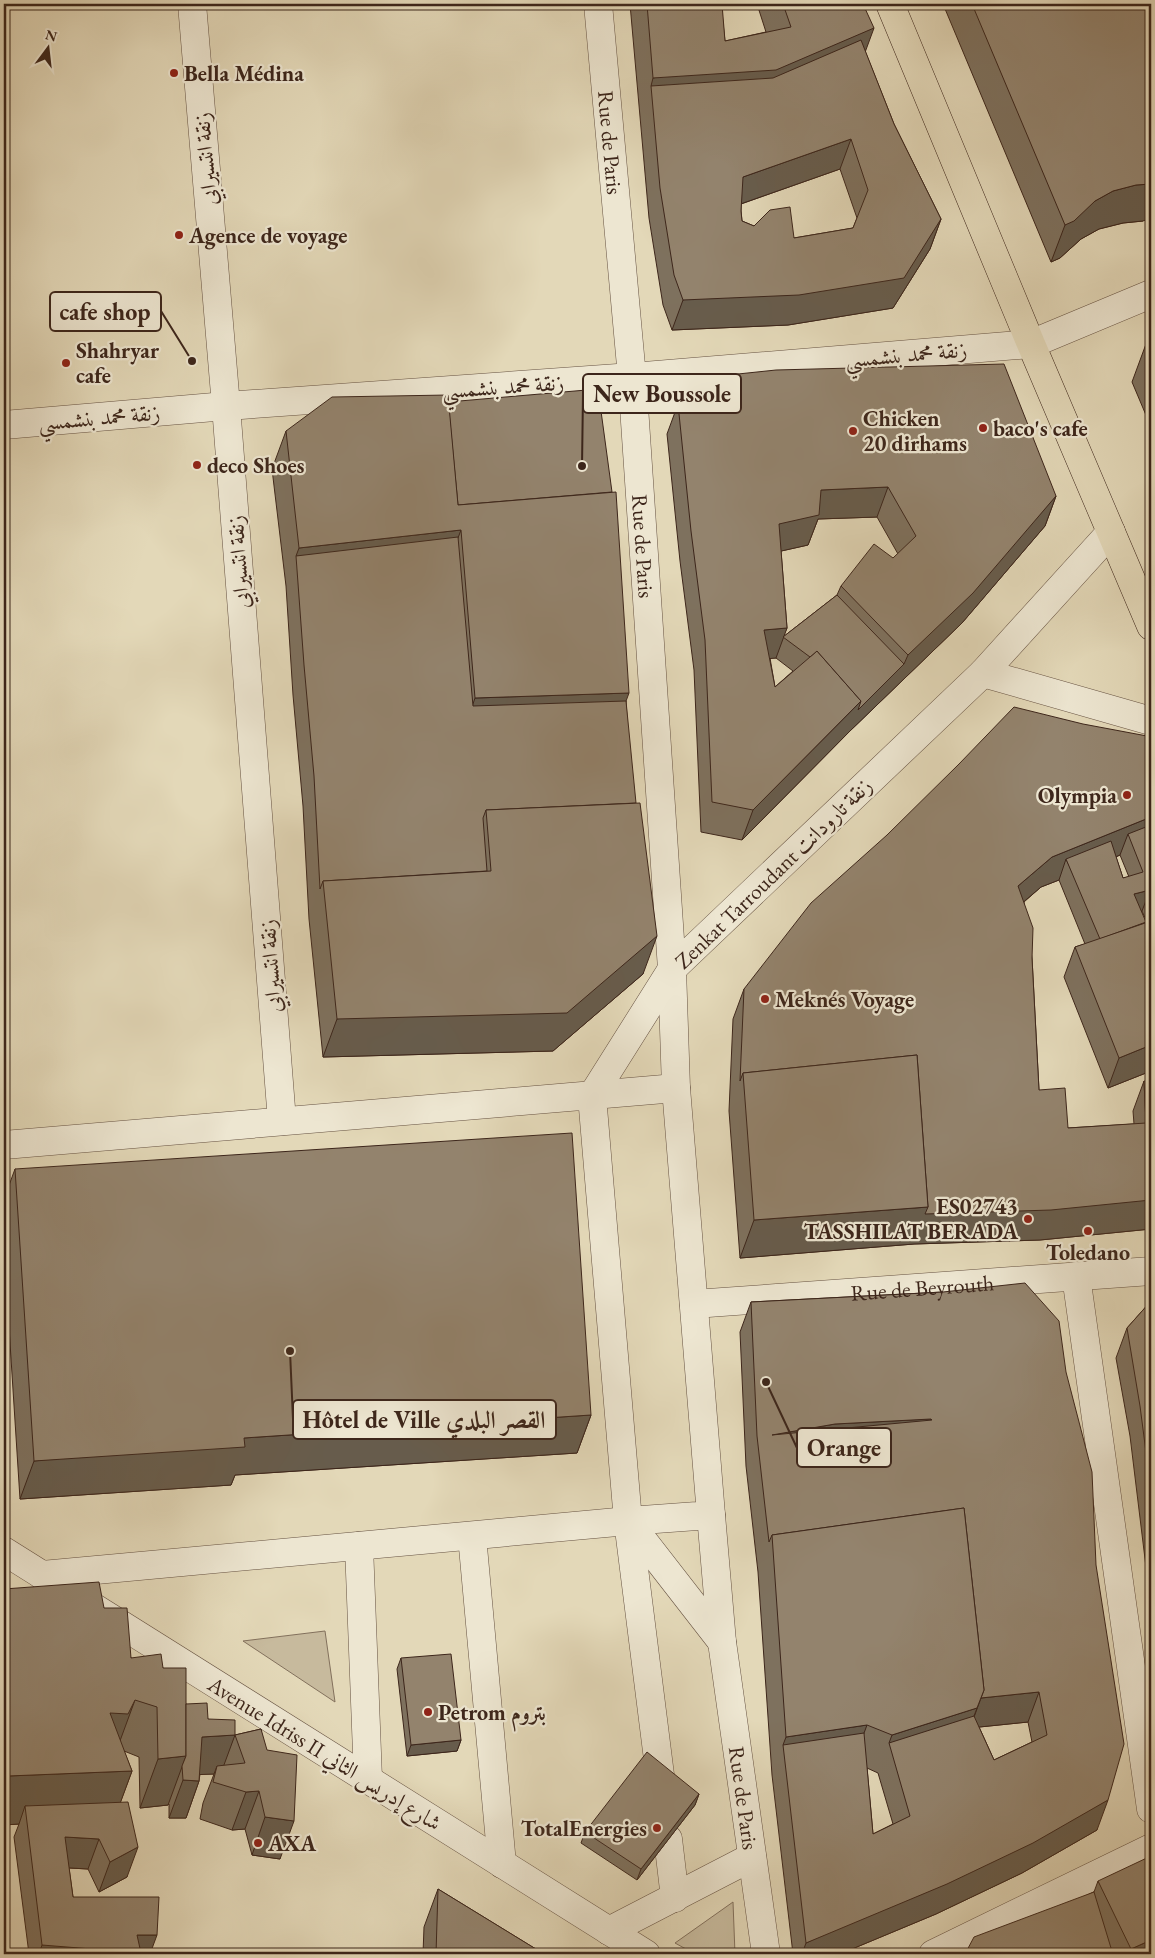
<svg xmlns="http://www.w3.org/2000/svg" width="1155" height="1958" viewBox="0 0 1155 1958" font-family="'EB Garamond',Amiri,serif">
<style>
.green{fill:#c7ba9d;stroke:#82705c}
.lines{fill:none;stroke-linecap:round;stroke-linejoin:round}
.minor-casing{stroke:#665242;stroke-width:29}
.major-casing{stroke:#3d261b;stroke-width:29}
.minor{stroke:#ede6d1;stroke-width:28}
.major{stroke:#e3d8b8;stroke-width:28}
.wall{fill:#7e715e;stroke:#3d261b;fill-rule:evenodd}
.shaded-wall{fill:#675c4c;stroke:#3d261b}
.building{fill:#93836d;stroke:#3d261b;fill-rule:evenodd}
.poi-dot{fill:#8f2418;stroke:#ede6d1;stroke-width:2}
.labels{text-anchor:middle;stroke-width:4.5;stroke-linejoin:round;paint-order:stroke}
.poi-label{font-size:22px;font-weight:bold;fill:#3d261b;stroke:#ede6d1;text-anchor:start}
.street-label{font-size:22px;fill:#3d261b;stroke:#ede6d1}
.leader{fill:none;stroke:#3d261b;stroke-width:2}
.callout-dot{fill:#3d261b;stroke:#ede6d1;stroke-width:2}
.callout{fill:#ede6d1;stroke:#3d261b;stroke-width:2}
.callout-label{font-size:24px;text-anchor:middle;font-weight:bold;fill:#3d261b}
</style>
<rect width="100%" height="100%" fill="#e3d8b8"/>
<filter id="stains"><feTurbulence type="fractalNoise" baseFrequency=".004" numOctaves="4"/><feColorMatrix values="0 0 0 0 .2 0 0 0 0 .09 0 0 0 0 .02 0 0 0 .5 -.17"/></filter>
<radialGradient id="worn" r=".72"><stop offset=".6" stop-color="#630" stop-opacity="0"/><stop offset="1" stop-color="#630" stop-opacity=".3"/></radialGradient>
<!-- green -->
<g class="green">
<polygon points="325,1631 335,1702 243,1641"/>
<polygon points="733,1902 735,1954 695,1954 675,1943"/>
</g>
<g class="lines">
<!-- minor casing -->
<g class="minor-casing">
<g id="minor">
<polyline points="192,4 226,406 282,1121"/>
<path id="s1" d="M598 4 632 377 672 969 676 1088"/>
<polyline points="4,425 226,406 632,377 1031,344 1151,294"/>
<polyline points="983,673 1151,721"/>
<polyline points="592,1096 672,969 983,673 1111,532"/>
<polyline points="4,1145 676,1088 711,1515 628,1521 592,1096"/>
<polyline points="1076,1276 1151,1809"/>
<path id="s2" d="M694 1304 1151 1271"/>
<path id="s3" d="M711 1515 722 1642 766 1954"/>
<polyline points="628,1521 660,1775"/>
<polyline points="628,1521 722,1642"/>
<polyline points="472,1536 502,1864"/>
<polyline points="359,1546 368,1779"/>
<polyline points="4,1551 646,1954"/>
<polyline points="42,1575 628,1521"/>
<polyline points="668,1839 675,1898"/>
<polyline points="609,1931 752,1857"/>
<polyline points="933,1954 1151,1848"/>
</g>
</g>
<!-- major casing -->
<g class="major-casing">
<polyline id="major" points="890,4 1031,344 1151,626"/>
</g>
<!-- minor -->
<use href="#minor" class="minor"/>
<!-- major -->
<use href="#major" class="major"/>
</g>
<!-- wall -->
<g class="wall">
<path d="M630 4H721L725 41 766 32 757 4H863L865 51 894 124 941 219 930 249 893 308 788 325 672 330 663 305 649 218ZM840 169 857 218 853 228 794 238 754 226 742 221 741 211V204Z"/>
<polygon points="943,4 1148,4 1143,221 1123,223 1099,229 1081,239 1060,258 1051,262"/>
<polygon points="1151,342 1151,427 1132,382 1146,344"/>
<polygon points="448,402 626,701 643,974 553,1051 323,1057 309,919 303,806 293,695 286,586 272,469 286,431"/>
<path d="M678 404 1056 496 1045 526 962 623 850 731 742 840 701 832 694 670 680 561 667 434ZM877 517 898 554 893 558 841 586 837 595 783 637 787 628 781 551 808 545 818 519ZM770 658H776L793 671 775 687Z"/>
<path d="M1151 746V1071L1108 1088 1064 977 1075 947 1085 944 1059 880 1041 887 1024 902 1032 958 1039 1090 1068 1128 1134 1124 1133 1111 1144 1081 1151 1229 1040 1240 914 1244 740 1258 729 1111 733 1019 744 989ZM1120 855 1129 877 1123 878 1116 857ZM1142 911 1147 922H1146L1141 912Z"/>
<polygon points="15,1169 591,1415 577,1453 235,1475 231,1485 20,1499 4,1249 4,1199"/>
<path d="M943 1292 1097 1830 1022 1873 936 1914 840 1954H793L772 1775 758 1572 746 1466 740 1332 751 1302ZM1028 1722 1032 1742 994 1760 979 1727ZM867 1768 878 1773 893 1824 873 1834Z"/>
<polygon points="1151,1301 1151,1608 1130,1436 1116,1358 1127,1328"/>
<polygon points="4,1589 104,1608 131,1658 163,1668 186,1704 208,1719 235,1735 261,1729 280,1859 252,1855 245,1829 232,1830 200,1819 203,1803 214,1774 200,1774 199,1781 186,1818 169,1818 169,1804 168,1805 140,1808 139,1757 124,1751 132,1771 120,1803 127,1877 99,1892 88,1869 69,1868 73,1897 150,1954 29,1954 14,1837 19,1824 4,1825"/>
<polygon points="401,1658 461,1740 457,1751 407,1756 397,1669"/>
<polygon points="699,1794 695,1805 637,1880 581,1843 585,1832"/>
<polygon points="1098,1881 1151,1954 965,1954 1094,1892"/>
<polygon points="438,1889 544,1954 423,1954 424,1927"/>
</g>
<!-- shaded-wall -->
<g class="shaded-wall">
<polygon points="874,28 860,66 762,108 651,86 653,78"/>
<polygon points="851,139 840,169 732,207 743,177"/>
<polygon points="1151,184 1151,218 1143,221 1123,223 1099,229 1081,239 1060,258 1051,262 1065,225 1095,201 1113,191 1136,185"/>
<polygon points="941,219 930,249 893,308 788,325 672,330 683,300"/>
<polygon points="888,487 877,517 818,519 808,545 768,554 779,524 821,490"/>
<polygon points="1056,496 1045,526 962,623 850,731 742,840 753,810 861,701 904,664 908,655"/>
<polygon points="461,530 447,567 296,556 299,548"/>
<polygon points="787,628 776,658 753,660 764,630"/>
<polygon points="629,693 615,731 462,736 475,698"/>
<polygon points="1151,817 1151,843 1128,834 1120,855 1073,874 1066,859 1059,880 1041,887 1007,916 1018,886 1052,857"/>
<polygon points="1150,890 1142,911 1126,915 1134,894"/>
<polygon points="657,936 643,974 553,1051 323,1057 337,1019"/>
<polygon points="1151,1045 1151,1071 1108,1088 1119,1058"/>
<polygon points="1151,1200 1151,1229 1040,1240 914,1244 740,1258 754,1220 928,1207"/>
<polygon points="591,1415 577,1453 235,1475 231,1485 20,1499 34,1461 244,1438"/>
<polygon points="931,1419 921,1449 772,1435 835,1424"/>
<polygon points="1039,1692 1028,1722 970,1728 981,1698"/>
<polygon points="135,1700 117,1749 110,1713"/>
<polygon points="977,1708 963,1746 889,1743 892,1735"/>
<polygon points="867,1725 853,1763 783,1745 786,1737"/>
<polygon points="235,1735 221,1773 217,1766 214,1774 189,1775 202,1737"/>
<polygon points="461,1740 457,1751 407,1756 411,1745"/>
<polygon points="186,1756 168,1805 140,1808 158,1759"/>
<polygon points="132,1771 114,1820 25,1806 19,1824 4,1825 4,1787 8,1776"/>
<polygon points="183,1780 199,1781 186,1818 169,1818"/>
<polygon points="259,1791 245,1829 232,1830 246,1792"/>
<polygon points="699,1794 695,1805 637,1880 641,1869"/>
<polygon points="1108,1800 1097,1830 1022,1873 936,1914 840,1954 802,1954 806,1943"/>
<polygon points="265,1817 294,1821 280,1859 252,1855"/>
<polygon points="65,1837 99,1839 88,1869 54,1867"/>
<polygon points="138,1847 127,1877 99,1892 110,1862"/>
<polygon points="137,1935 157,1935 150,1954 39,1954 42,1945"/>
<polygon points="1151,1940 1151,1954 1129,1954 1131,1949"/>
</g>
<!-- building -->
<g class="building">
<polygon points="647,4 722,4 725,41 791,27 783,4 863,4 874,28 776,70 653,78"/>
<polygon points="972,4 1148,4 1151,7 1151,184 1136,185 1113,191 1095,201 1074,221 1065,225"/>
<path d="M861 40 894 124 941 219 904 278 799 295 683 300 674 275 660 188 651 86 773 78ZM851 139 868 190 853 228 794 238 790 207 770 210 754 226 742 221 741 211 743 177Z"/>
<polygon points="1151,342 1151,357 1146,344"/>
<polygon points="1004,364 1056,496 973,593 908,655 841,586 874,544 893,558 916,536 888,487 821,490 819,515 779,524 787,628 764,630 775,687 817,651 861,701 753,810 712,802 705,640 691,531 678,404 700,378 776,370"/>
<polygon points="598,389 612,492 458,505 448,402"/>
<polygon points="448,395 458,505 616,492 629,693 475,698 461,530 299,548 286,431 332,397"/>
<polygon points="458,537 473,706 626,701 636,803 486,810 483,818 487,871 323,881 320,889 314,776 304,665 296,556"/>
<polygon points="837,595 904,664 858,710 861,701 817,651 810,657 783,637"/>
<polygon points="1014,707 1083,724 1147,736 1151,746 1151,817 1052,857 1018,886 1033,928 1032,958 1039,1090 1065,1088 1068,1128 1146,1123 1144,1081 1151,1081 1151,1200 1051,1210 925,1214 928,1207 917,1055 743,1073 740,1081 744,989 811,903 887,835 959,764"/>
<polygon points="640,803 657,936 567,1013 337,1019 323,881 491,871 486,810"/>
<polygon points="1151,825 1151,894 1150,890 1134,894 1146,922 1100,939 1066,859 1111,841 1123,878 1143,872 1128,834"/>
<polygon points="1151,921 1151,1045 1119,1058 1075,947"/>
<polygon points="917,1055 928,1207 754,1220 743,1073"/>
<polygon points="572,1133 591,1415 244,1438 245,1447 34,1461 15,1169"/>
<path d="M1025 1283 1059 1321 1066 1372 1092 1472 1096 1565 1124 1744 1108 1800 1033 1843 947 1884 806 1943 783 1745 864 1733 873 1834 910 1816 889 1743 974 1716 994 1760 1047 1735 1039 1692 981 1698 984 1690 964 1508 772 1535 769 1542 757 1436 751 1302 943 1292ZM931 1419 932 1420 772 1435 835 1424Z"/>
<polygon points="1151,1301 1151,1491 1140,1406 1127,1328"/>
<polygon points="964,1508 984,1690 977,1708 892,1735 867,1725 786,1737 772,1535"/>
<polygon points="99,1582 104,1608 127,1608 131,1658 161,1654 163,1668 186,1668 186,1756 158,1759 157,1707 135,1700 128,1714 110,1713 132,1771 8,1776 4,1732 4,1589"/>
<polygon points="451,1654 461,1740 411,1745 401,1658"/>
<polygon points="207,1703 208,1719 235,1720 235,1735 202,1737 199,1781 183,1780 182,1766 186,1756 186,1704"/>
<polygon points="261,1729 267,1750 297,1755 294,1821 265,1817 259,1791 246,1792 213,1782 217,1766 245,1763 235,1735"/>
<polygon points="647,1752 699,1794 641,1869 585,1832"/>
<polygon points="128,1802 138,1847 110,1862 99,1839 65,1837 73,1897 159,1897 157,1935 137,1935 141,1953 42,1945 25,1806"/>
<polygon points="1151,1856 1151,1940 1131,1949 1098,1881"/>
<polygon points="438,1889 544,1954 436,1954"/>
<polygon points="1094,1892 1111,1948 1118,1954 965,1954 974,1937"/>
</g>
<!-- markers -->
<g class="poi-dot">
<circle cx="174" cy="73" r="5"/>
<circle cx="179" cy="235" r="5"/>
<circle cx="66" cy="363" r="5"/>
<circle cx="983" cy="428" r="5"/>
<circle cx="853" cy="431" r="5"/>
<circle cx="197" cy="465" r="5"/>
<circle cx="1127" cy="795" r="5"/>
<circle cx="765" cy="999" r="5"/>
<circle cx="1028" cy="1219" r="5"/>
<circle cx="1088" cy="1231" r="5"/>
<circle cx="428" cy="1712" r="5"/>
<circle cx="657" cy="1828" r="5"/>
<circle cx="258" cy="1843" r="5"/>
</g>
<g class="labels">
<!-- poi labels -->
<g class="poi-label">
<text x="184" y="81">Bella Médina</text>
<text x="189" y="243">Agence de voyage</text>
<text x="76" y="358">Shahryar<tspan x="76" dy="25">cafe</tspan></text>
<text x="863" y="426">Chicken<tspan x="863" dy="25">20 dirhams</tspan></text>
<text x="993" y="436">baco's cafe</text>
<text x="207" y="473">deco Shoes</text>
<text x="1117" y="803" text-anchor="end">Olympia</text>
<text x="775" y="1007">Meknés Voyage</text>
<text x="1018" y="1214" text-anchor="end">ES02743<tspan x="1018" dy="25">TASSHILAT BERADA</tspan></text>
<text x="1088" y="1260" text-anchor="middle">Toledano</text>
<text x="438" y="1720">Petrom بتروم</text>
<text x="647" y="1836" text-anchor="end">TotalEnergies</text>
<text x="268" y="1851">AXA</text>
</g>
<!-- street labels -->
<g class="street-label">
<text dy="8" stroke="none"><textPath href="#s1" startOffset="139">Rue de Paris</textPath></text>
<text transform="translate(205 159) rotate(-95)" y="8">زنقة انتسيرابي</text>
<text transform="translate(906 354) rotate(-5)" y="8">زنقة محمد بنشمسي</text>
<text transform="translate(503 386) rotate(-4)" y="8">زنقة محمد بنشمسي</text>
<text transform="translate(99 417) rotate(-5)" y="8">زنقة محمد بنشمسي</text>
<text dy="8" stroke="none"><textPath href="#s1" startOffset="544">Rue de Paris</textPath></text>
<text transform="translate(238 562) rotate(-94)" y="8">زنقة انتسيرابي</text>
<text transform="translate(773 873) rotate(-44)" y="8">Zenkat Tarroudant زنقة تارودانت</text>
<text transform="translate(270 966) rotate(-94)" y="8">زنقة انتسيرابي</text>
<text dy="8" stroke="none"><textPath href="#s2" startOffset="229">Rue de Beyrouth</textPath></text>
<text transform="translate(325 1753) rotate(32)" y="8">Avenue Idriss II شارع إدريس الثاني</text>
<text dy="8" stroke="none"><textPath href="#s3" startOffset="285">Rue de Paris</textPath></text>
</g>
</g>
<!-- callouts -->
<path class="leader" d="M192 361L161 311M582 466L583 394M290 1351L293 1419M766 1382L797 1448"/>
<g class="callout-dot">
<circle cx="192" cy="361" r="5"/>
<circle cx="582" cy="466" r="5"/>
<circle cx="290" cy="1351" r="5"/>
<circle cx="766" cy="1382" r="5"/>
</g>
<g class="callout">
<rect x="50" y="292" width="111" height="39" rx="5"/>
<rect x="583" y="374" width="158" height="39" rx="5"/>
<rect x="293" y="1400" width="263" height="39" rx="5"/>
<rect x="797" y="1428" width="94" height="39" rx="5"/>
</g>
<g class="callout-label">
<text x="105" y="320">cafe shop</text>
<text x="662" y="402">New Boussole</text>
<text x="424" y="1428">Hôtel de Ville القصر البلدي</text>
<text x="844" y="1456">Orange</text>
</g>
<!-- margin -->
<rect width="1155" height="1958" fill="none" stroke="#e3d8b8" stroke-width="20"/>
<rect x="5" y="5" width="1145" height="1948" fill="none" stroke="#3d261b" stroke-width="2.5"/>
<rect x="10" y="10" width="1135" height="1938" fill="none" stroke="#3d261b"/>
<!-- north arrow -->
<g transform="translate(48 48) rotate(15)" stroke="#ede6d1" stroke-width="4" paint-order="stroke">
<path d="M0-4L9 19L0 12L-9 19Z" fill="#3d261b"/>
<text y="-8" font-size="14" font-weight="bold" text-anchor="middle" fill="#3d261b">N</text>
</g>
<rect width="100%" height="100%" filter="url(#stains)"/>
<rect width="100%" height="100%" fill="url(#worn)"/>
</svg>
